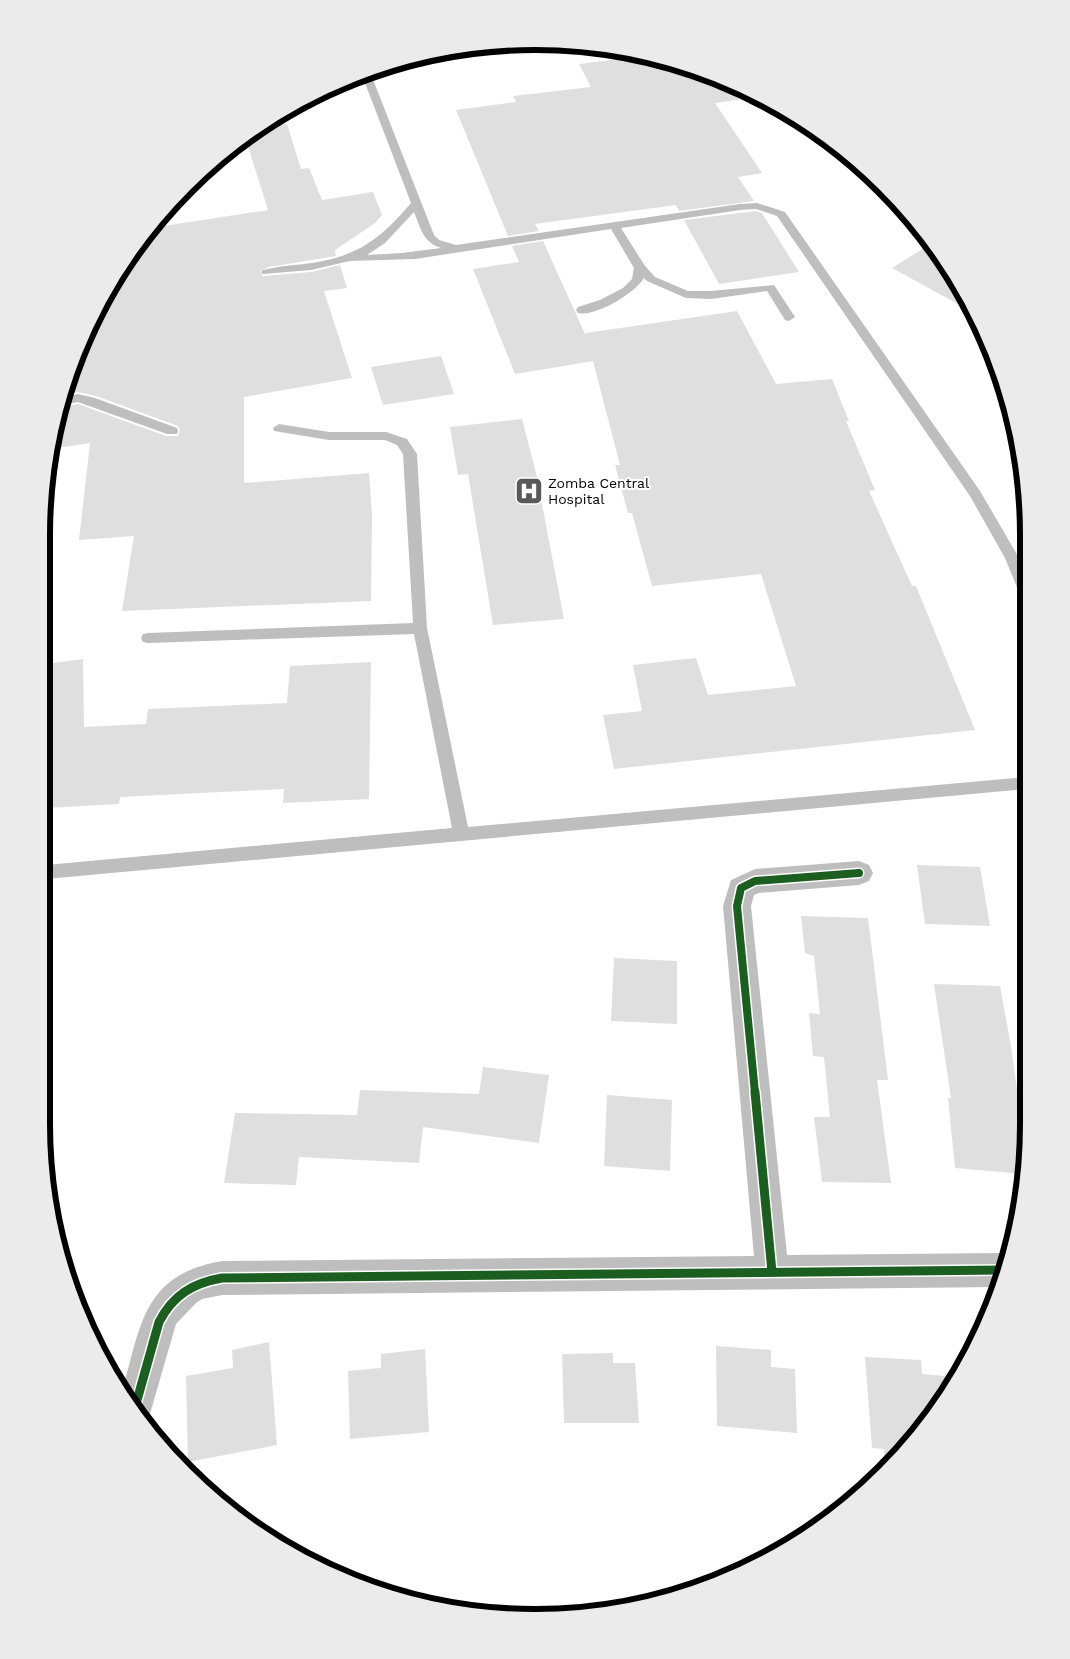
<svg xmlns="http://www.w3.org/2000/svg" width="1070" height="1659" viewBox="0 0 1070 1659" font-family="'Work Sans',sans-serif">
<style>
.building{fill:#dfdfdf}
.lines{fill:none;stroke-linecap:round;stroke-linejoin:round}
.lane{fill:#bebebe;fill-rule:evenodd}
.street{fill:#bebebe;fill-rule:evenodd}
.cycleway-far1-casing{stroke:#fff;stroke-width:11}
.cycleway-casing{stroke:#fff;stroke-width:12}
.cycleway-far1{stroke:#1b5e20;stroke-width:8}
.cycleway{stroke:#1b5e20;stroke-width:9}
.labels{text-anchor:middle;stroke-width:4;stroke-linejoin:round;paint-order:stroke}
.poi-label{font-size:14px;fill:#000;stroke:#fff;text-anchor:start}
.rim{fill:none;stroke:#000;stroke-width:6}
</style>
<rect width="100%" height="100%" fill="#fff"/>
<!-- building -->
<g class="building">
<polygon points="644,56 693,67 758,97 715,103 762,173 738,177 754,201 679,211 676,205 535,224 539,231 508,236 456,110 516,102 513,96 591,87 579,64"/>
<polygon points="287,124 301,169 309,168 322,200 373,192 382,215 375,223 335,250 336,256 269,267 260,271 263,276 311,272 340,265 347,288 324,291 352,378 244,397 244,483 369,473 372,514 371,601 122,611 134,536 79,540 90,443 51,449 63,407 78,404 166,436 178,436 180,430 178,426 96,396 78,392 66,395 79,346 108,288 151,228 268,210 245,137 260,127"/>
<polygon points="756,211 762,213 799,272 719,284 684,220"/>
<polygon points="543,241 586,336 586,333 737,311 776,384 832,379 849,421 846,421 875,490 869,491 912,586 916,586 975,730 614,769 603,715 642,711 633,665 696,658 708,695 796,686 761,574 652,586 632,513 628,513 615,465 620,465 593,361 515,374 473,269 519,262 512,246"/>
<polygon points="932,243 976,314 892,268"/>
<polygon points="441,356 454,394 383,405 371,367"/>
<polygon points="522,419 536,473 564,619 493,625 468,474 458,475 450,427"/>
<polygon points="83,659 84,727 146,724 148,709 287,703 290,666 371,662 369,799 283,803 284,789 120,797 119,804 46,808 46,664"/>
<polygon points="917,865 980,867 990,926 925,924"/>
<polygon points="801,916 868,918 888,1080 877,1080 891,1183 822,1182 814,1117 830,1117 824,1057 813,1056 809,1013 820,1014 814,956 805,953"/>
<polygon points="614,958 677,961 677,1024 611,1021"/>
<polygon points="934,984 1000,986 1011,1046 1025,1147 1025,1174 955,1168 948,1098 951,1098"/>
<polygon points="483,1067 549,1075 539,1143 423,1127 419,1163 299,1157 296,1185 224,1183 235,1113 357,1115 360,1090 479,1094"/>
<polygon points="607,1095 672,1100 670,1171 604,1166"/>
<polygon points="269,1342 277,1445 188,1462 186,1376 233,1368 232,1350"/>
<polygon points="716,1346 771,1350 771,1367 795,1369 797,1433 717,1426"/>
<polygon points="425,1349 429,1432 350,1439 348,1371 381,1368 381,1354"/>
<polygon points="613,1353 613,1363 635,1363 639,1423 564,1423 562,1354"/>
<polygon points="865,1357 921,1360 922,1374 957,1377 946,1398 906,1449 885,1468 884,1449 872,1448"/>
</g>
<g class="lines">
<!-- lane -->
<g class="lane">
<path d="M370 72 434 235 439 240 456 245 740 204 757 203 785 212 980 491 1019 558 1027 578V600L1022 599 1020 595 1005 558 970 496 777 216 756 209 740 210 621 228 645 266 655 277 688 291H711L774 285 795 317 789 321 785 320 767 291 711 299 686 298 647 281 644 278C635 293 596 317 578 313L576 310 578 307 600 300 623 288 632 279 634 268 611 229 415 259 350 261 311 270 263 274 261 272 263 270C279 266 296 265 312 263 359 256 381 238 411 203L362 75ZM414 212C421 229 423 242 441 248L402 253 367 255 385 243Z"/>
<polygon points="78,394 95,398 177,428 178,431 177,434 167,434 78,402 63,405 65,397"/>
<polygon points="279,424 329,432 386,432 407,439 417,454 427,628 468,827 1026,777 1026,789 46,879 46,865 452,828 414,634 148,643 143,642 141,638 143,634 148,633 413,623 403,454 397,445 385,440 329,440 274,431 273,428"/>
</g>
<!-- street -->
<path class="street" d="M859 861 869 865 873 873 869 881 859 885 759 893 754 895 751 906 787 1255 1003 1253 1007 1255 998 1287 222 1295 202 1299 196 1303 176 1324 147 1424 145 1425 122 1392C141 1326 142 1275 222 1261L754 1256 723 906 731 880 755 869Z"/>
<!-- cycleway-far1 casing -->
<g class="cycleway-far1-casing">
<polyline id="cycleway-far1" points="755,1093 737,906 741,888 755,881 859,873"/>
</g>
<!-- cycleway casing -->
<g class="cycleway-casing">
<g id="cycleway">
<polyline points="755,1092 772,1272"/>
<path d="M134 1411 159 1322C173 1295 193 1283 222 1278L1003 1270"/>
</g>
</g>
<!-- cycleway-far1 -->
<use href="#cycleway-far1" class="cycleway-far1"/>
<!-- cycleway -->
<use href="#cycleway" class="cycleway"/>
</g>
<!-- icons -->
<defs>
<g id="hospital-square" transform="scale(1.4375)"><rect x="-9" y="-9" width="18" height="18" rx="4" fill="#595959" stroke="#fff"/><path d="M-5-5h3v3.5h4V-5h3V5h-3V1.5h-4V5h-3Z" fill="#fff"/></g>
</defs>
<g fill-rule="evenodd">
<use href="#hospital-square" x="529" y="491"/>
</g>
<g class="labels">
<!-- poi labels -->
<g class="poi-label">
<text x="548" y="488">Zomba Central<tspan x="548" dy="16">Hospital</tspan></text>
</g>
</g>
<!-- crop -->
<path d="M0 0H1070V1659H0ZM535 50H535A485 485 0 0 1 1020 535V1124A485 485 0 0 1 535 1609H535A485 485 0 0 1 50 1124V535A485 485 0 0 1 535 50Z" fill="#ebebeb" fill-rule="evenodd"/>
<path class="rim" d="M535 50H535A485 485 0 0 1 1020 535V1124A485 485 0 0 1 535 1609H535A485 485 0 0 1 50 1124V535A485 485 0 0 1 535 50Z"/>
</svg>
